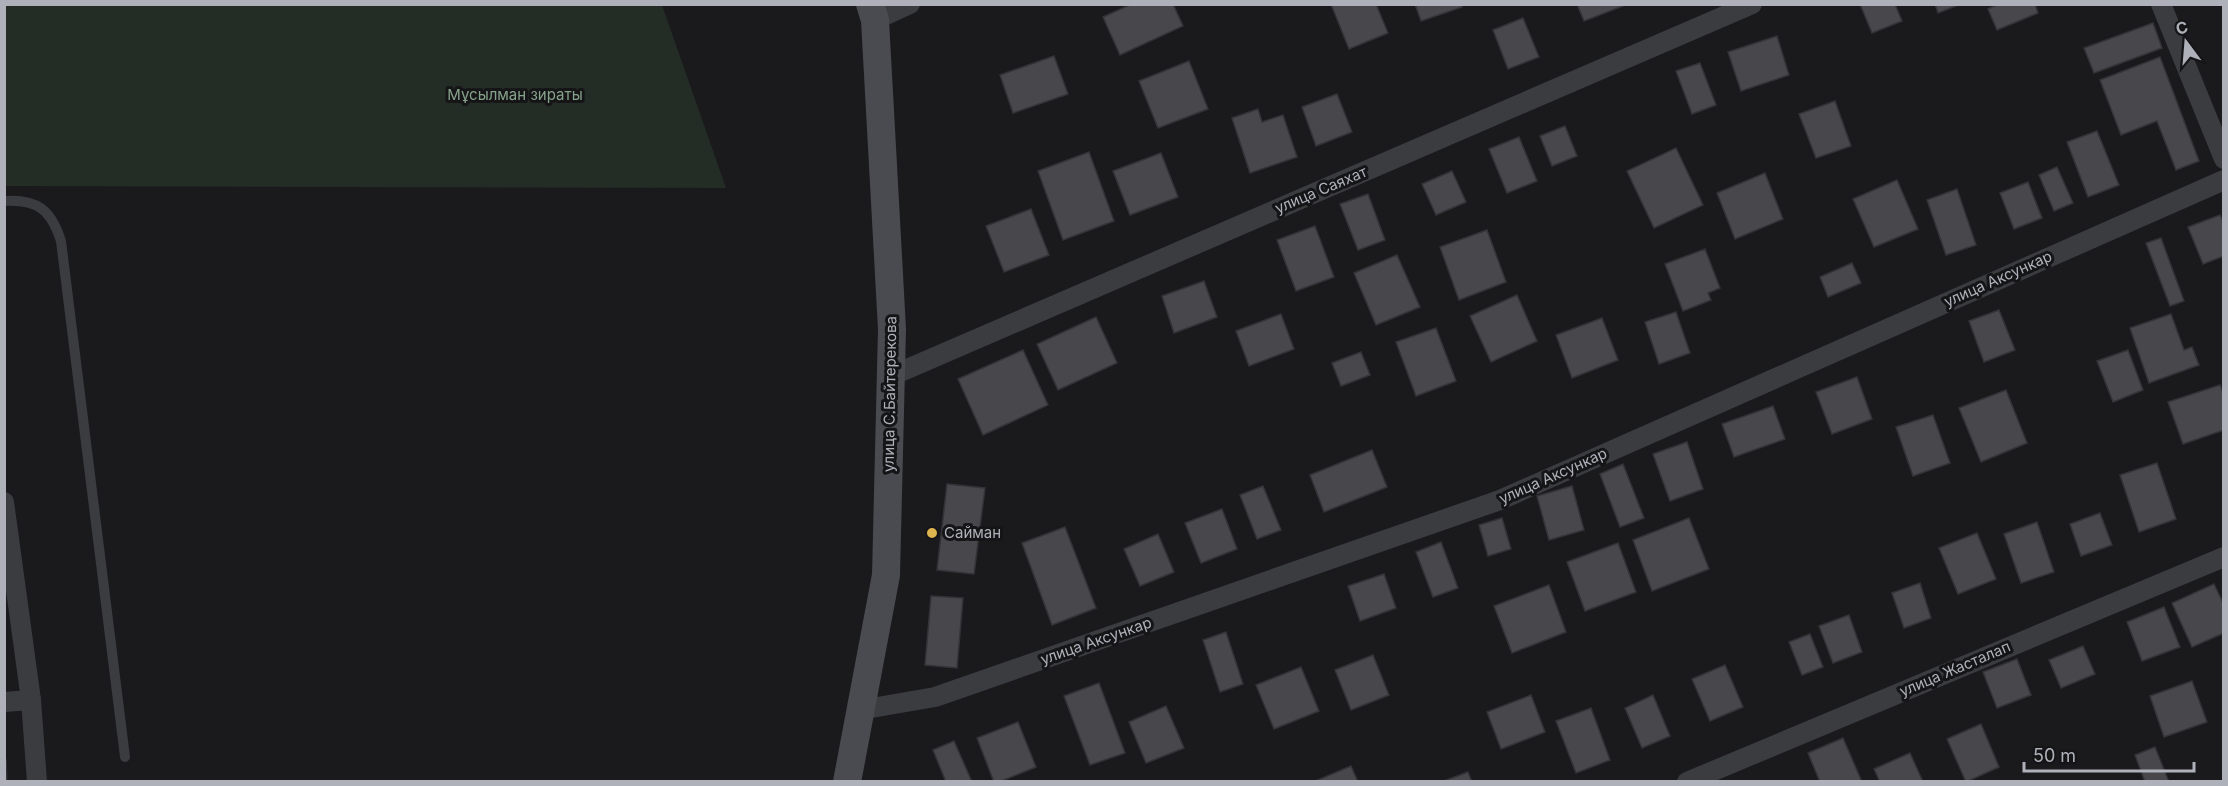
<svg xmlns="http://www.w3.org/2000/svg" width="2228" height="786" viewBox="0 0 2228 786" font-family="Inter,sans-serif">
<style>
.green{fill:#242c26}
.building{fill:#47474c;stroke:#343438;stroke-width:1.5}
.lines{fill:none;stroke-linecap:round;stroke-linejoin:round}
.service{stroke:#3b3c40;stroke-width:10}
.minor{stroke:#3b3c40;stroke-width:20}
.secondary{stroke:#4a4b50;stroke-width:28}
.poi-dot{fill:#deb450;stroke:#151517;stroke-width:2}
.labels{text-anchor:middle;stroke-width:6;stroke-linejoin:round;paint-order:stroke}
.park-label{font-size:15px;fill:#87a28a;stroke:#151517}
.street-label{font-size:15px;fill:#aeb1ba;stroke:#151517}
.poi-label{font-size:15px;fill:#aeb1ba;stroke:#151517;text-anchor:start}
</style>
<rect width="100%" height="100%" fill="#1a1a1c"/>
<!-- green -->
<polygon class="green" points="662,5 726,188 5,186 5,5"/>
<!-- building -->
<g class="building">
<polygon points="1132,4 1173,4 1183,26 1120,55 1103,17"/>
<polygon points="1331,4 1376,4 1388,33 1349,49"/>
<polygon points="1415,4 1461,4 1462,7 1421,21"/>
<polygon points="1577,4 1623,4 1623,6 1584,21"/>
<polygon points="1860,4 1895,4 1902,21 1872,33"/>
<polygon points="1935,4 1961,4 1938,13"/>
<polygon points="1999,4 2035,4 2038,13 1997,30 1988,9"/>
<polygon points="1523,18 1539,57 1508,69 1493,30"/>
<polygon points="2153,23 2162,48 2094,73 2084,48"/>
<polygon points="1777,36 1789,75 1741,91 1728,52"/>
<polygon points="1054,56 1068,94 1013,113 1000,75"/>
<polygon points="2160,57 2199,161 2176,170 2157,121 2121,135 2100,80"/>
<polygon points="1189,61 1208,109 1158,128 1139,81"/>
<polygon points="1700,63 1716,105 1692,114 1676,71"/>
<polygon points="1337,94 1352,132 1316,146 1302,107"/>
<polygon points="1835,101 1851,146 1816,158 1799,114"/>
<polygon points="1258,109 1262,122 1283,115 1297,157 1250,173 1232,118"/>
<polygon points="1565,126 1577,156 1552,166 1540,136"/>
<polygon points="2097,131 2119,185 2088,197 2067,142"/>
<polygon points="1519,137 1537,181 1507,193 1489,149"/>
<polygon points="1676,148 1703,205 1654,228 1627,171"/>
<polygon points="1089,152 1114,221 1063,240 1038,171"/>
<polygon points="1161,153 1178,197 1130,215 1113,171"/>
<polygon points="2057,167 2073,203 2054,211 2039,175"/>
<polygon points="1452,171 1466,202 1436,215 1422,184"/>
<polygon points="1765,173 1783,219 1735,239 1717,193"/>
<polygon points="1897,180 1918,229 1874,247 1853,199"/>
<polygon points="2028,182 2042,218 2014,229 2000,193"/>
<polygon points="1957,189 1976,245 1946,255 1927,200"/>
<polygon points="1368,194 1385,240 1358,250 1340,204"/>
<polygon points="1031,209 1049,255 1004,272 986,226"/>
<polygon points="2220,215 2224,224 2224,256 2203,264 2188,227"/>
<polygon points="1315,226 1334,277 1296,291 1277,240"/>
<polygon points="1487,230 1506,282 1459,300 1440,247"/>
<polygon points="2161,238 2184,301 2170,306 2146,243"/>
<polygon points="1705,249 1720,288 1708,293 1711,300 1683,311 1665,264"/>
<polygon points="1397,255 1420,307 1376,325 1354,273"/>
<polygon points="1852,263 1861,283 1828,297 1820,277"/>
<polygon points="1204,281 1217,317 1174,333 1162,296"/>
<polygon points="1517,295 1537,341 1491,362 1470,316"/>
<polygon points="1999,310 2015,350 1984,362 1969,321"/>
<polygon points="1676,312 1690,353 1659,364 1645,322"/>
<polygon points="1281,314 1294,349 1249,366 1236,331"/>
<polygon points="2171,314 2184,350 2192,347 2199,365 2149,383 2130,328"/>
<polygon points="1096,317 1117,363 1058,390 1037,344"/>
<polygon points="1602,318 1618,360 1572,378 1556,335"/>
<polygon points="1436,328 1456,381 1416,396 1396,342"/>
<polygon points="1023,350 1048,405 983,435 958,379"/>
<polygon points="2128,350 2143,390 2113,402 2097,361"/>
<polygon points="1361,352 1370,375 1341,386 1332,363"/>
<polygon points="1857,377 1872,419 1832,434 1816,392"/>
<polygon points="2220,385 2224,396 2224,430 2183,444 2168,402"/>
<polygon points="2006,390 2027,443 1981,462 1959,408"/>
<polygon points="1773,406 1785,439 1734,457 1722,424"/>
<polygon points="1933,415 1950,463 1913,476 1896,427"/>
<polygon points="1687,442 1703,489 1670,501 1653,454"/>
<polygon points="1372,450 1387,487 1324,512 1310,475"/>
<polygon points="2157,463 2176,519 2139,532 2120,475"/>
<polygon points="1623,464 1644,518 1620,527 1600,474"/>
<polygon points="947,484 985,488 974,574 937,570"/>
<polygon points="1263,486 1281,530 1257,539 1240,495"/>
<polygon points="1572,486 1584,530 1549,540 1537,496"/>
<polygon points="1222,509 1237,549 1201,563 1185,523"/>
<polygon points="2100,513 2112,545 2081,556 2070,524"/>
<polygon points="1502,518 1511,549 1488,556 1479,525"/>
<polygon points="1689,518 1709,569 1652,591 1633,540"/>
<polygon points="2037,522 2054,572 2021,583 2004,534"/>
<polygon points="1065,527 1096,608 1052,625 1022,543"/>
<polygon points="1977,533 1996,579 1958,594 1939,548"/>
<polygon points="1158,534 1174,572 1140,586 1124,549"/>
<polygon points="1441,542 1458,588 1433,597 1416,552"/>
<polygon points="1618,543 1636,592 1585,611 1567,562"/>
<polygon points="1384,574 1396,608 1360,621 1348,586"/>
<polygon points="1920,583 1931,618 1904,628 1892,593"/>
<polygon points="2214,584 2224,605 2224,633 2192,647 2172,603"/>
<polygon points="1549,585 1566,632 1512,653 1494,606"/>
<polygon points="931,596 963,598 957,668 925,665"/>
<polygon points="2164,607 2180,647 2142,661 2127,622"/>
<polygon points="1849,615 1862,652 1833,663 1819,626"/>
<polygon points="1226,632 1243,684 1220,692 1203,640"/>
<polygon points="1810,634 1823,667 1802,675 1789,642"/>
<polygon points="2083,646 2095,674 2061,688 2049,660"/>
<polygon points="1373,655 1389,695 1351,710 1335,670"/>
<polygon points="2017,659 2031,695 1997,708 1983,672"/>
<polygon points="1725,665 1743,707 1710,721 1692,679"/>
<polygon points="1301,667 1319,711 1274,729 1256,685"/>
<polygon points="2192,681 2207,722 2164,737 2150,696"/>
<polygon points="1099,683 1125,753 1090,765 1064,696"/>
<polygon points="1531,695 1545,732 1501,749 1487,712"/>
<polygon points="1653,695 1670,736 1642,748 1625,708"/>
<polygon points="1166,706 1184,748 1146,763 1129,722"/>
<polygon points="1591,708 1610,760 1576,773 1556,721"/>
<polygon points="1018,722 1036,767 999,782 994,782 977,738"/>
<polygon points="1981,724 1999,767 1966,782 1947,739"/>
<polygon points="1843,738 1862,782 1820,782 1808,753"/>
<polygon points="954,741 972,782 946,782 933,750"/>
<polygon points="2155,747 2169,782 2145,782 2135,755"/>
<polygon points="1910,753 1923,782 1880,782 1874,769"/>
<polygon points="4,760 6,760 7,782 4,782"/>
<polygon points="1351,766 1358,782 1313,782"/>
<polygon points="1468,772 1472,782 1441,782"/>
</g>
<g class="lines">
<!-- service -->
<path class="service" d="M4 201C38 199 51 210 61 241L125 757"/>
<!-- minor -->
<g class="minor">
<polyline points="2161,4 2224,159"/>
<polyline points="875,20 910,4"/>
<polyline points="891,376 1752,4"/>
<polyline points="4,502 31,700 37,782"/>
<polyline points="4,702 31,700"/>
<polyline points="860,710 935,697 1500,500 2224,180"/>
<polyline points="1687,782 2224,557"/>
</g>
<!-- secondary -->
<polyline class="secondary" points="847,782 886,575 892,329 875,20 870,4"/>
</g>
<!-- markers -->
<circle class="poi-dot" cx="932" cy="533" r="6"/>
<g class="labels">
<!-- park labels -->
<g class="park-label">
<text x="515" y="100">Мұсылман зираты</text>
</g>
<!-- street labels -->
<g class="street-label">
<text transform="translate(1321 190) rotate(-23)" y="5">улица Саяхат</text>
<text transform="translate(1998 279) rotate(-24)" y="5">улица Аксункар</text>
<text transform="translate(890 394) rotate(-89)" y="5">улица С.Байтерекова</text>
<text transform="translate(1553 476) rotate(-24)" y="5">улица Аксункар</text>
<text transform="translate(1096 641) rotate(-19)" y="5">улица Аксункар</text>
<text transform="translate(1955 669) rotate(-23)" y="5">улица Жасталап</text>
</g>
<!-- poi labels -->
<g class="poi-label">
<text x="944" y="538">Сайман</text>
</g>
</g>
<!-- border -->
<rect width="2228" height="786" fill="none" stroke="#aeb1ba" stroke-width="12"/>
<!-- north arrow -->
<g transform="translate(2186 42) rotate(344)" stroke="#151517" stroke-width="4.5" paint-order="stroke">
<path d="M0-4.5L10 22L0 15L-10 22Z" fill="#aeb1ba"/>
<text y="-9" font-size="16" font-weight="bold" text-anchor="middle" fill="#aeb1ba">С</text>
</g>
<!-- scale -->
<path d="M2024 762v9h170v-9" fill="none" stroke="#aeb1ba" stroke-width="3"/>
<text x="2033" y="762" font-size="18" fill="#aeb1ba" stroke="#151517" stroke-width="4.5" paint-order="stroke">50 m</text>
</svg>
